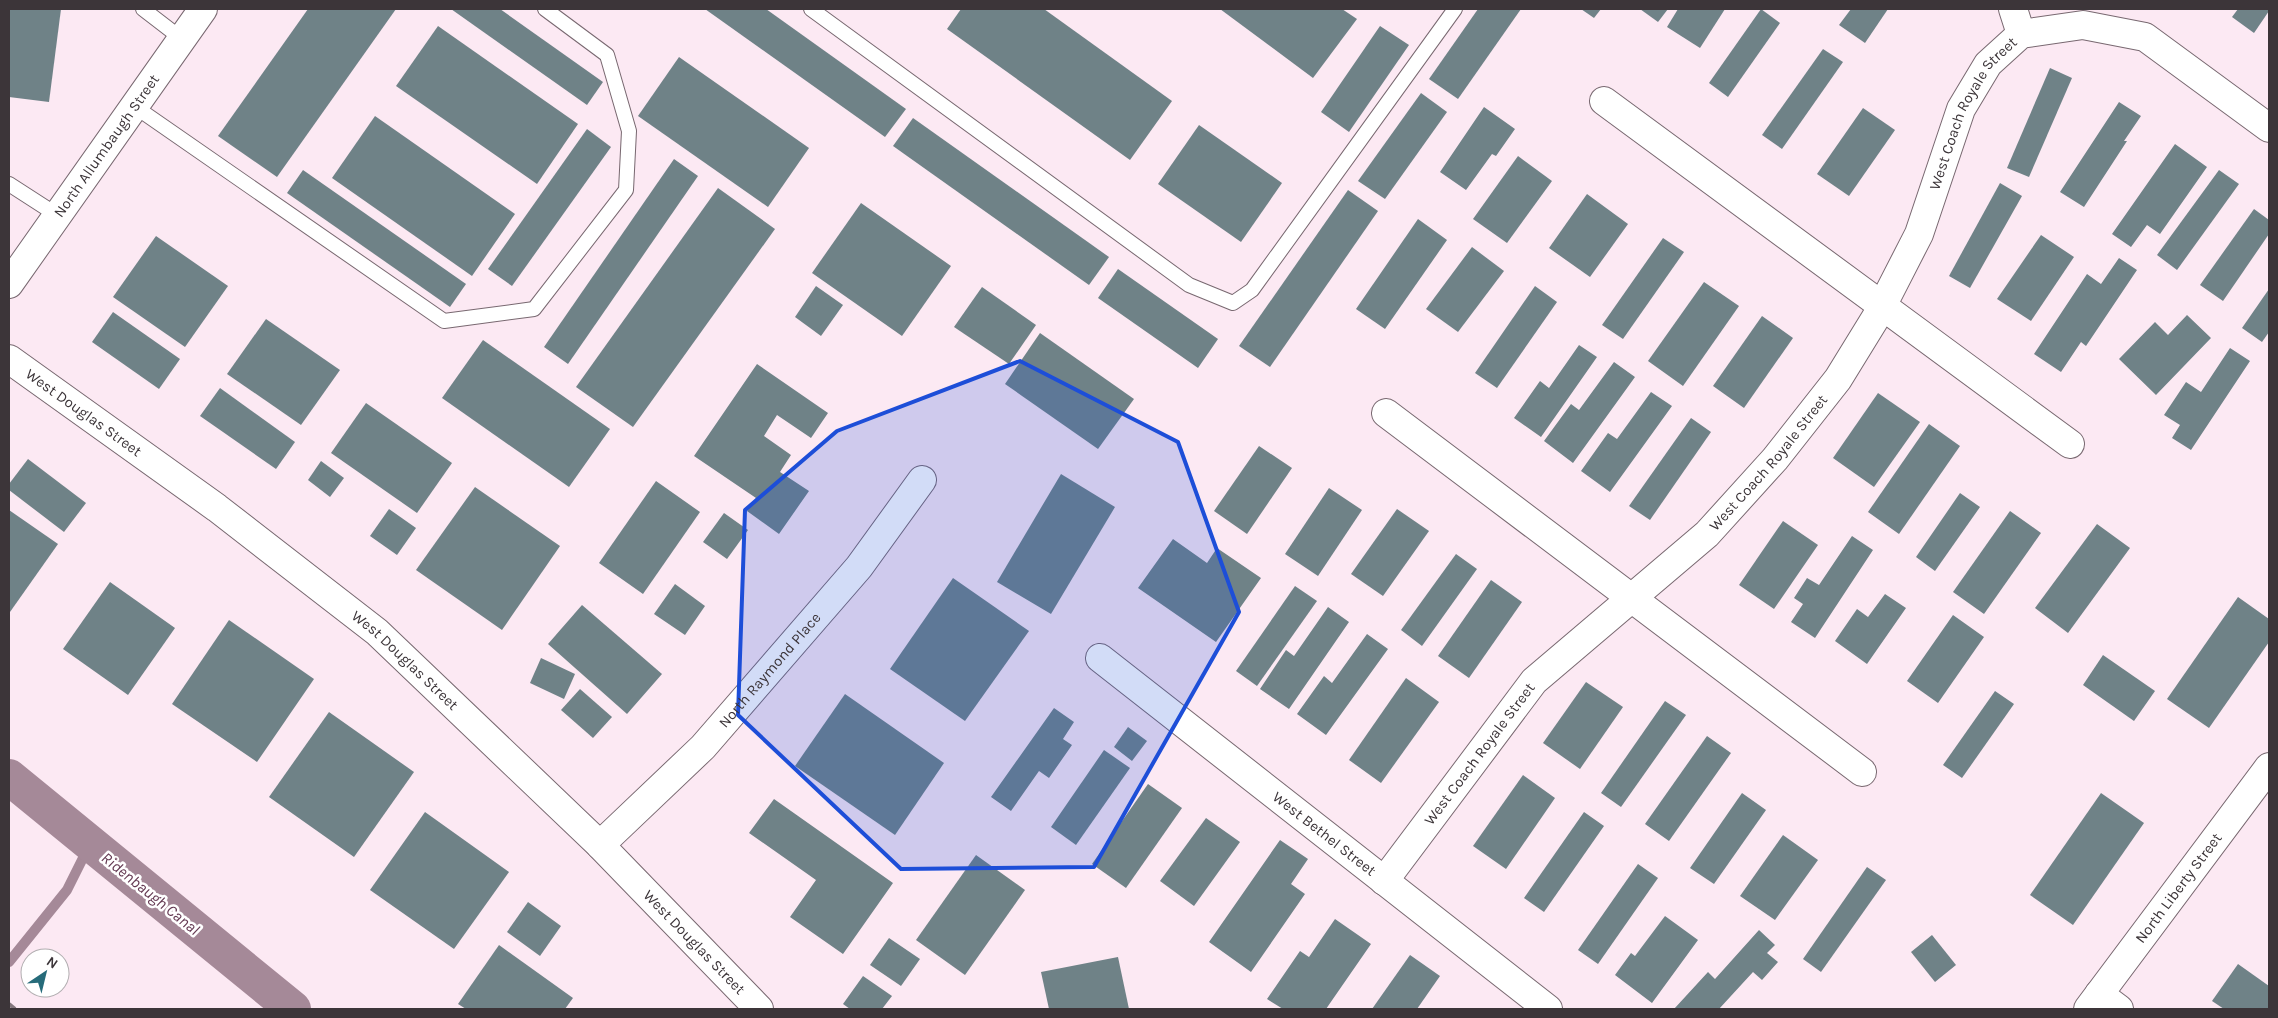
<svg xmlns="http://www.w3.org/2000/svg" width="2278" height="1018" viewBox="0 0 2278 1018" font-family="Karla,sans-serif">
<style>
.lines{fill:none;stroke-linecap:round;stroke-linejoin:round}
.stream{stroke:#a58998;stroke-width:10}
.canal{stroke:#a58998;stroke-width:36}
.building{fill:#6f8287}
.service-casing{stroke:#786870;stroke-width:16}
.minor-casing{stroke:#786870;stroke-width:30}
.tertiary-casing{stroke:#786870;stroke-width:30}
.service{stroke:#fff;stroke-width:14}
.minor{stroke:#fff;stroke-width:28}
.tertiary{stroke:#fff;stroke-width:28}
.rail{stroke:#84787e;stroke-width:4;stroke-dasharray:9 9;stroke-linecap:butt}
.marked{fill:#1d4ed8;fill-opacity:0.2;stroke:#1d4ed8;stroke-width:4;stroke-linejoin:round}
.labels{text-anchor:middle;stroke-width:5;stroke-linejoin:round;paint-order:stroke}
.street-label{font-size:15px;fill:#3c3539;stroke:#fff}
.water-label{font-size:16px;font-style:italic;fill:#643952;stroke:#fff}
</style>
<rect width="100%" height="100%" fill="#fce9f3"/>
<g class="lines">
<!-- stream -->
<polyline class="stream" points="9,962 67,890 90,844"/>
<!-- canal -->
<polyline class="canal" points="9,777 293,1009"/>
</g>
<!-- building -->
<g class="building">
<polygon points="9,9 61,9 49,102 9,97"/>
<polygon points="308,9 396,9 277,177 218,136"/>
<polygon points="451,9 500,9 603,82 587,105"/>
<polygon points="705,9 766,9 906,109 885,137"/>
<polygon points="961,9 1044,9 1172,101 1130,160 947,29"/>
<polygon points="1220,9 1342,9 1357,19 1313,78"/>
<polygon points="1478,9 1521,9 1458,99 1429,79"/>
<polygon points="1581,9 1601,9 1594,18"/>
<polygon points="1640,9 1668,9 1658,22"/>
<polygon points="1678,9 1725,9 1700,48 1667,27"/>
<polygon points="1761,9 1780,23 1728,97 1709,83"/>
<polygon points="1851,9 1888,9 1865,43 1839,25"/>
<polygon points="2238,9 2269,9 2269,11 2254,33 2232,17"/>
<polygon points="438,26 578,124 537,184 396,86"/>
<polygon points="1380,26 1409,45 1349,132 1321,112"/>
<polygon points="1823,49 1843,62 1782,149 1762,135"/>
<polygon points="679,57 809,148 768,207 638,116"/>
<polygon points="2050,68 2072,78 2029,177 2007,168"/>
<polygon points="1421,93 1447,112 1385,199 1358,181"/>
<polygon points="2119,102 2141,116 2124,141 2127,141 2084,207 2060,192"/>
<polygon points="1484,107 1515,129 1496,156 1492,154 1466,190 1440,172"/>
<polygon points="1863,108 1895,130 1849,196 1817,174"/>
<polygon points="375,116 515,214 472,276 332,178"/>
<polygon points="913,118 1109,257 1089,285 893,146"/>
<polygon points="1199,125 1282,183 1241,242 1158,184"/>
<polygon points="587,129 611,147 512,286 488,269"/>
<polygon points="2175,144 2207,167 2160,234 2147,225 2131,247 2112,234"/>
<polygon points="1518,156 1552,181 1507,243 1473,219"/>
<polygon points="674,159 698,176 568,364 544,347"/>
<polygon points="303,170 466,284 450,307 287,193"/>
<polygon points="2219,170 2239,184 2177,270 2157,255"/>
<polygon points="2000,183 2022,196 1970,288 1949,276"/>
<polygon points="718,188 775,229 633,427 576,387"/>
<polygon points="1348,190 1378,211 1270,367 1239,346"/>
<polygon points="1587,194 1628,224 1590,277 1549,248"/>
<polygon points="861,203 951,266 902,336 812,273"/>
<polygon points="2254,209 2269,220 2269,234 2223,301 2200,285"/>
<polygon points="1418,219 1447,240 1385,329 1356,309"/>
<polygon points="2041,235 2074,257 2031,321 1997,299"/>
<polygon points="156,236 228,286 185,347 113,297"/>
<polygon points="1663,238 1684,252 1623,339 1602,325"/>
<polygon points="1472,247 1504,271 1458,332 1426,309"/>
<polygon points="2119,258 2137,270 2086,346 2081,342 2061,372 2034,354 2087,274 2101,284"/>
<polygon points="1118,269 1218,339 1198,368 1098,298"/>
<polygon points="1704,282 1739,306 1683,386 1648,361"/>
<polygon points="816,286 843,305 821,336 795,317"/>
<polygon points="1535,286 1557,302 1497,388 1475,373"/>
<polygon points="982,287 1036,325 1009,364 954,327"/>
<polygon points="2269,289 2269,332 2262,342 2242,328"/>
<polygon points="113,312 180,359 159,389 92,342"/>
<polygon points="2187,315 2211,338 2156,395 2119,359 2155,322 2168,335"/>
<polygon points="1762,316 1793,338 1744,408 1713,386"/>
<polygon points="266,319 340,370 301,425 227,374"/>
<polygon points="1040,333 1134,399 1098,449 1005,384"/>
<polygon points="483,340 610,429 569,487 442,398"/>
<polygon points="1579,345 1597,357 1541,437 1514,418 1540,381 1549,388"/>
<polygon points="2230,348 2250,361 2191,450 2172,438 2180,425 2164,415 2186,382 2201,392"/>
<polygon points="1614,362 1635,377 1573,463 1544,441 1571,404 1579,410"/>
<polygon points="757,364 828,413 811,438 777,415 764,436 791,455 780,472 809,491 779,534 747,511 756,498 694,456"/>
<polygon points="220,388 295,442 276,469 200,416"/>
<polygon points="1651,392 1672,406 1610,492 1581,471 1608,433 1617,439"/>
<polygon points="1878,393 1920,422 1874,487 1833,458"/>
<polygon points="366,403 452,463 417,513 331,453"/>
<polygon points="1691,418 1711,432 1650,520 1629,506"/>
<polygon points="1929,424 1960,446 1899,534 1868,512"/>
<polygon points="1259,446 1292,468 1247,534 1214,511"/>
<polygon points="28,459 86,503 64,532 9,490 9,484"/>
<polygon points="321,461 344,478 330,497 308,480"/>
<polygon points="1061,474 1115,507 1051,614 997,582"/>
<polygon points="656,481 700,512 643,594 599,563"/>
<polygon points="475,487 560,546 502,630 416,570"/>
<polygon points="1329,488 1362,510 1318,576 1285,554"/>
<polygon points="1960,493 1980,507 1935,571 1916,557"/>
<polygon points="389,509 416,528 397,555 370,536"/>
<polygon points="1397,509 1429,531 1383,596 1351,574"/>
<polygon points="9,510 58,544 10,612 9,611"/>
<polygon points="2010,511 2041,533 1984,614 1953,592"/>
<polygon points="724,513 748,530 727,559 703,542"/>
<polygon points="1783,521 1818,545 1774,609 1739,585"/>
<polygon points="2097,524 2130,548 2068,633 2035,608"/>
<polygon points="1852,536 1873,550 1815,638 1791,622 1803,604 1794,598 1807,578 1819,585"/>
<polygon points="1173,539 1207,563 1217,548 1261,578 1216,642 1138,588"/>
<polygon points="1456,554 1477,569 1422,646 1401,630"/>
<polygon points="953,578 1029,631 965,721 890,669"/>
<polygon points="1491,580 1522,602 1469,678 1438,656"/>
<polygon points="110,582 175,628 128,695 63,649"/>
<polygon points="675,584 705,606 685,635 654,614"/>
<polygon points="1295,586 1317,601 1257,686 1236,671"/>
<polygon points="1885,594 1906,608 1867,664 1835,641 1857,609 1868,617"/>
<polygon points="2238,597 2269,619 2269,642 2209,728 2167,699"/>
<polygon points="582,605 662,674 627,714 548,644"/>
<polygon points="1328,607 1349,622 1289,709 1260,689 1286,650 1294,656"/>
<polygon points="1953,615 1984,637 1938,703 1907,681"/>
<polygon points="229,620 314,679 257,762 172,704"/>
<polygon points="1367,634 1388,649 1326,735 1297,714 1324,676 1332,683"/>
<polygon points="2103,655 2155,691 2134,721 2083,685"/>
<polygon points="541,658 575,674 564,699 530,683"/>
<polygon points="1406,678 1439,702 1381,783 1349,760"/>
<polygon points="1586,682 1623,707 1580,769 1543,743"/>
<polygon points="580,689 612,717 593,738 561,710"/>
<polygon points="1995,691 2014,704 1962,778 1943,765"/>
<polygon points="845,694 944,763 895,835 795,766"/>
<polygon points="1665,701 1686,715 1621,807 1601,793"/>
<polygon points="1054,708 1074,722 1063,739 1072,745 1049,778 1039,771 1011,811 991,797"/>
<polygon points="329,712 414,772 354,857 269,797"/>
<polygon points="1128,727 1147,741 1132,761 1114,747"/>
<polygon points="1707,736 1731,753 1669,841 1645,824"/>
<polygon points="1104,750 1130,768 1076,845 1051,827"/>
<polygon points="1523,775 1555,798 1506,869 1473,846"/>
<polygon points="1148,784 1182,808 1126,888 1092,864"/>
<polygon points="1742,793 1766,810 1714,884 1690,868"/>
<polygon points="2101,793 2144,823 2073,925 2030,895"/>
<polygon points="774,799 893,883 843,954 790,917 816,880 749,833"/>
<polygon points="425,812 509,872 454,949 370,890"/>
<polygon points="1584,812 1604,826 1544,912 1524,898"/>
<polygon points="1206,818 1240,842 1194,906 1160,881"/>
<polygon points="1783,835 1818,860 1775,920 1740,896"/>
<polygon points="1280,840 1308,859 1291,884 1305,894 1251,972 1209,942"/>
<polygon points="976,855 1025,890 965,975 916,940"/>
<polygon points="1638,864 1658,878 1598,964 1578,950"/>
<polygon points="1867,867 1886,880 1821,972 1803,959"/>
<polygon points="528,902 561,926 540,956 507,932"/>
<polygon points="1665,916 1698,940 1652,1003 1615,975 1631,953 1635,956"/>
<polygon points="1335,919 1371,944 1326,1009 1283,1009 1267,999 1300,951 1309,957"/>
<polygon points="1759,930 1775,945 1767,953 1778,962 1762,980 1753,972 1719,1009 1674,1009 1708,972 1715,979"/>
<polygon points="1932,935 1956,965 1935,982 1911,952"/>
<polygon points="889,938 920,959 901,986 870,965"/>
<polygon points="499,945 573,998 565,1009 466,1009 458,1004"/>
<polygon points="1410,955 1440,976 1417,1009 1372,1009"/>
<polygon points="1118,957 1129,1009 1049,1009 1041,972"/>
<polygon points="2238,964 2269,986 2269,1009 2224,1009 2212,1001"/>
<polygon points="863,976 892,996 882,1009 850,1009 843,1004"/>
</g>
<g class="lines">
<!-- service casing -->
<g class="service-casing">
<g id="service">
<polyline points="143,9 182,39"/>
<polyline points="811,9 1189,285 1233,303 1252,290 1455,9"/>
<polyline points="134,106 444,321 534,309 626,190 629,131 607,55 545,9"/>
<polyline points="9,184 57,215"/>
</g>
</g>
<!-- minor casing -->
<g class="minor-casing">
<g id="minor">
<polyline points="2013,9 2021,34"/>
<polyline points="1604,101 2070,444"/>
<path id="s1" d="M9 359 217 508 377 632 600 845 759 1009"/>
<polyline points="1386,413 1862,772"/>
<path id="s2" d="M1100 658 1548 1009"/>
<path id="s3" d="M600 845 703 747 859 567 922 480"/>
<path id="s4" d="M1384 881 1534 681 1707 534 1775 459 1838 379 1878 314 1919 234 1961 109 1988 64 2021 34 2083 25 2145 37 2269 128"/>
<polyline points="2099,994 2119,1009"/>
<path id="s5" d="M2088 1009 2269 767"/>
</g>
</g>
<!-- tertiary casing -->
<g class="tertiary-casing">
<g id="tertiary">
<path id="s6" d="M9 284 203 9"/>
</g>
</g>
<!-- service -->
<use href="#service" class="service"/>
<!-- minor -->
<use href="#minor" class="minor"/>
<!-- tertiary -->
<use href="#tertiary" class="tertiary"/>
<!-- rail -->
<polyline class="rail" points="9,1004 15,1009"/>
</g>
<!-- marked area -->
<path class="marked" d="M1020 361 1178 442 1239 612 1094 867 901 869 738 715 745 510 837 431Z"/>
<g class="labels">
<!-- street labels -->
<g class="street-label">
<text dy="5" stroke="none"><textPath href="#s4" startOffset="980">West Coach Royale Street</textPath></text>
<text dy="5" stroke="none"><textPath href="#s6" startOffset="169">North Allumbaugh Street</textPath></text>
<text dy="5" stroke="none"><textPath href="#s1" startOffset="92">West Douglas Street</textPath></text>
<text dy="5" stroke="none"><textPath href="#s4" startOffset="571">West Coach Royale Street</textPath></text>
<text dy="5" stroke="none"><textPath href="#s1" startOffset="498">West Douglas Street</textPath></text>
<text dy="5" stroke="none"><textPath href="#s3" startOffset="244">North Raymond Place</textPath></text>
<text dy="5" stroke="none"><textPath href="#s4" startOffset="159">West Coach Royale Street</textPath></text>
<text dy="5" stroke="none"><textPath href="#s2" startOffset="285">West Bethel Street</textPath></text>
<text dy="5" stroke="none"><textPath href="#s5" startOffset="151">North Liberty Street</textPath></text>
<text dy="5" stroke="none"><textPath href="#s1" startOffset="902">West Douglas Street</textPath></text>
</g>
<!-- water labels -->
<g class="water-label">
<text transform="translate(151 893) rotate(39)" y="6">Ridenbaugh Canal</text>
</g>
</g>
<!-- border -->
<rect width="2278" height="1018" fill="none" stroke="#3c3539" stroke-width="20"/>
<!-- north arrow -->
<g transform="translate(45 973) rotate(35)"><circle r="24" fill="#ffffff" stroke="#b1aeb0"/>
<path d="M0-4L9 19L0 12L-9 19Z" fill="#266b7a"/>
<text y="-8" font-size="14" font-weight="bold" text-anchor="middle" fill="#3c3539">N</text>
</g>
</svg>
